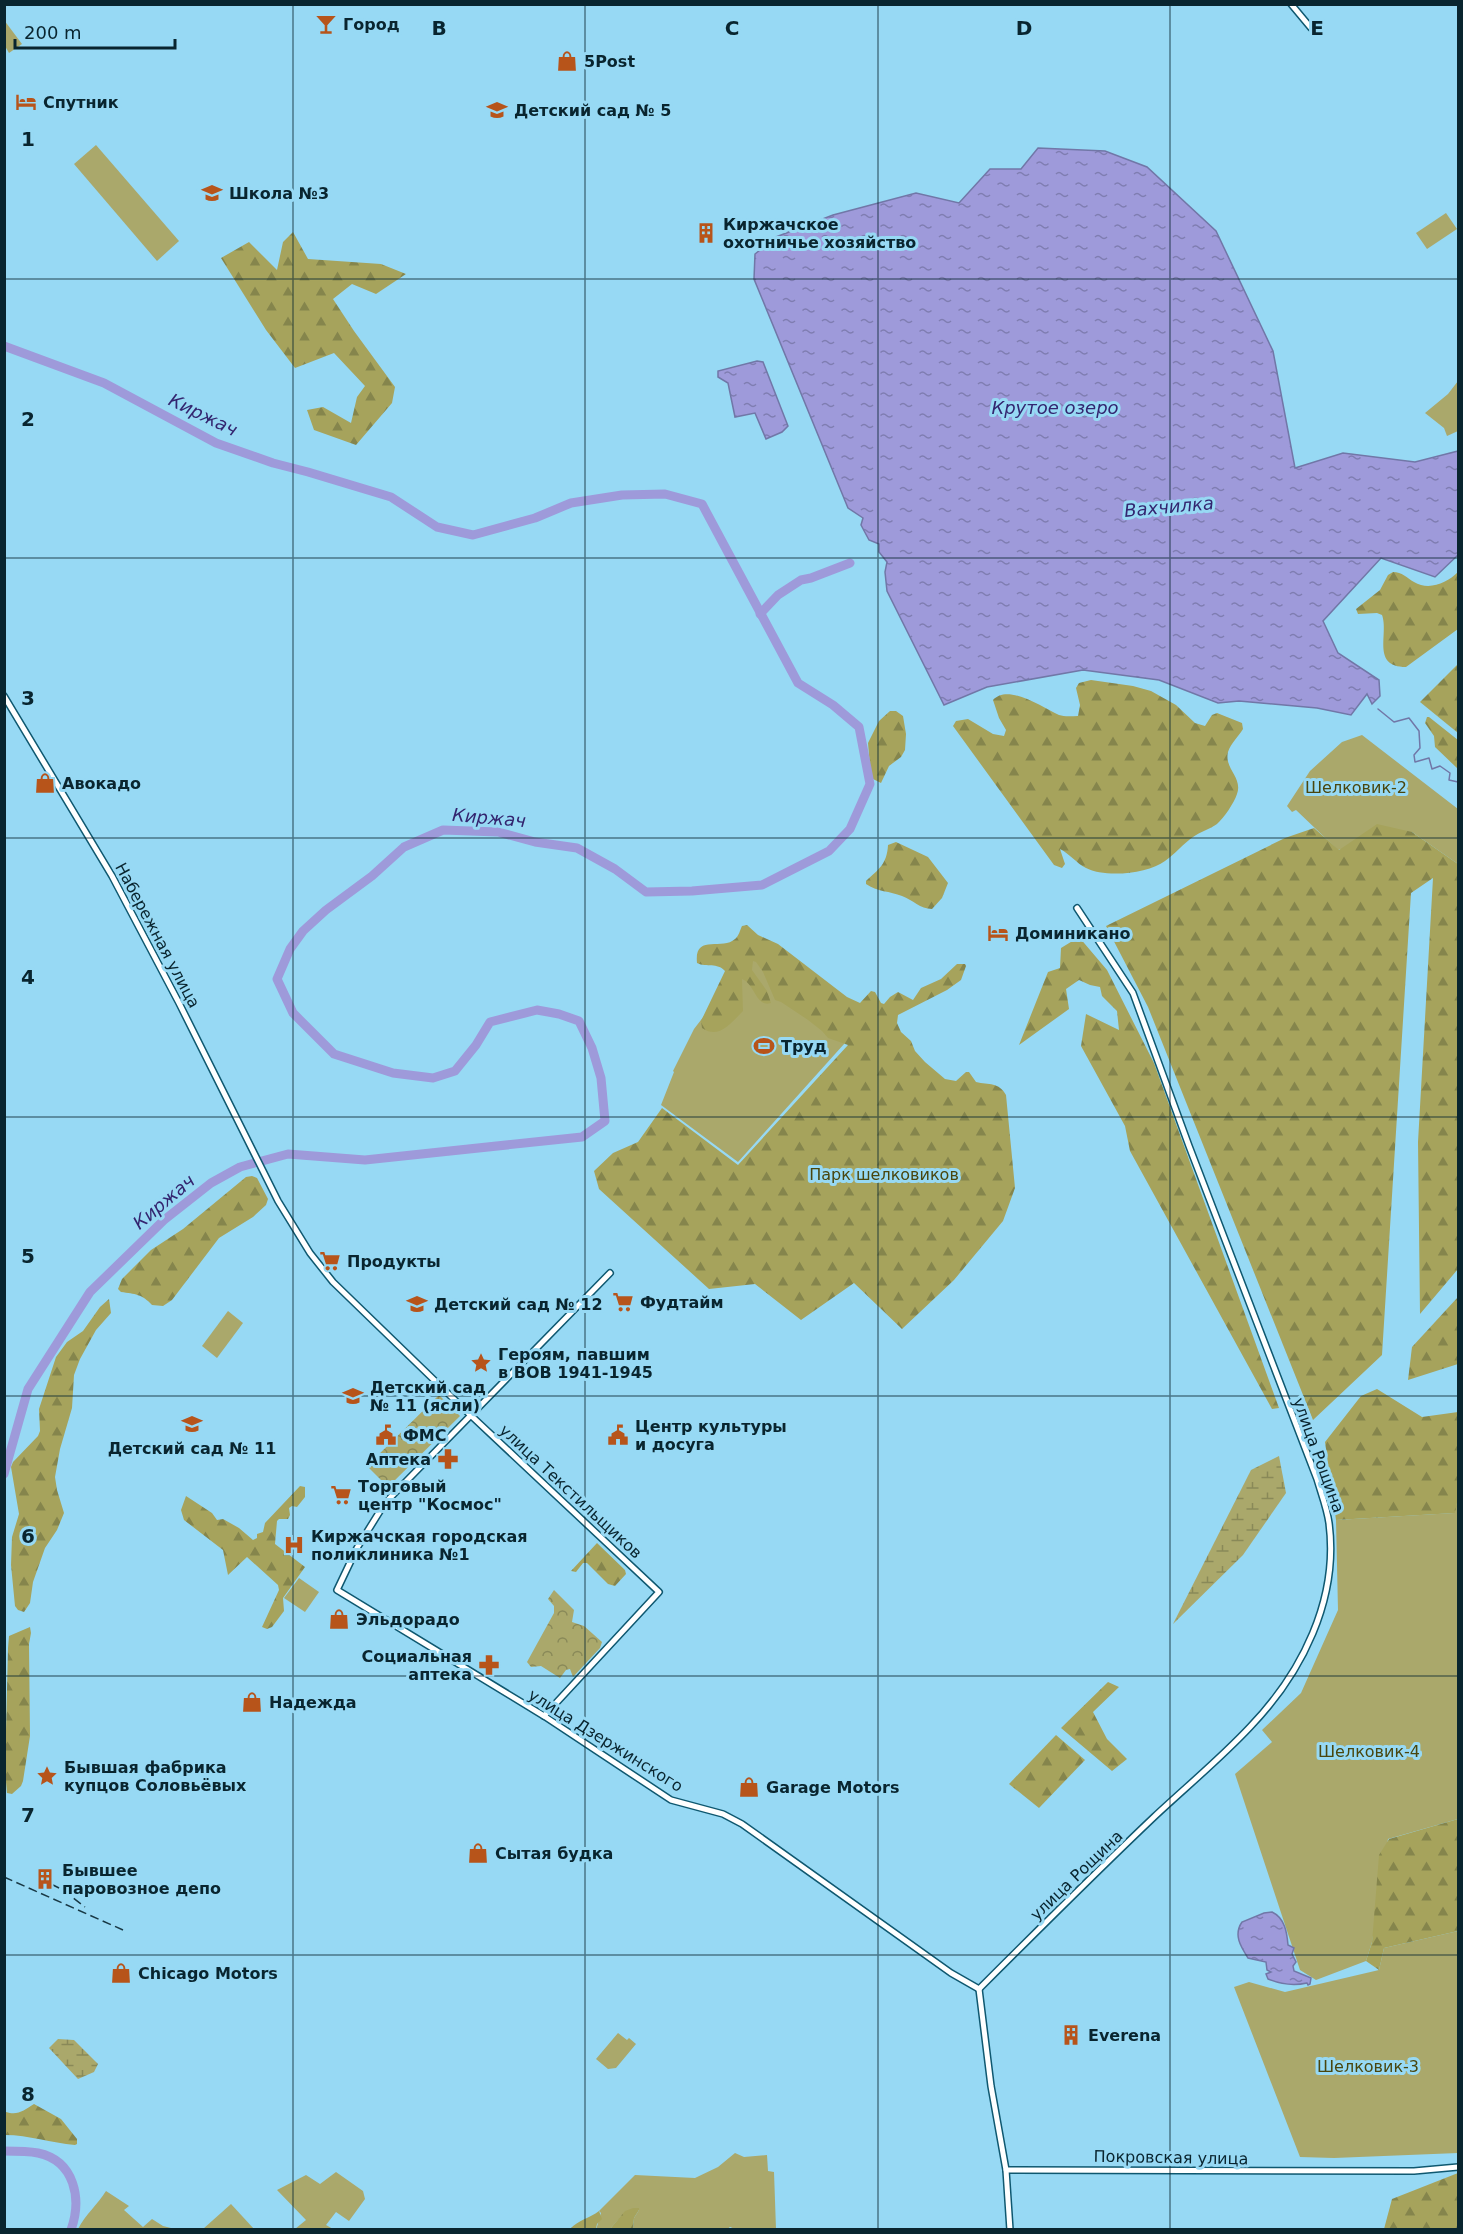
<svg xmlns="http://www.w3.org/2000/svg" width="1463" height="2234" viewBox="0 0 1463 2234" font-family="'DejaVu Sans',sans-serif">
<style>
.green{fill:#aaa86b}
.forest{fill:url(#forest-firs)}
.wetland{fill:url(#wetland-marsh)}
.park{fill:url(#park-crowns)}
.water{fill:url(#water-ripples);stroke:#7177a7;stroke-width:1.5}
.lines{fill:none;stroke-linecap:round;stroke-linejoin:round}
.stream{stroke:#7177a7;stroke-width:1.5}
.river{stroke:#9e9ada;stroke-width:9}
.minor-casing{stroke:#0f5870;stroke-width:8}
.minor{stroke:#fff;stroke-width:5}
.rail{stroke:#193945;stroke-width:1.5;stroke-dasharray:9 4.5;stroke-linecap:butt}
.grid{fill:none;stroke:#09252f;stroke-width:1.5;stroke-opacity:0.55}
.labels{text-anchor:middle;stroke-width:6;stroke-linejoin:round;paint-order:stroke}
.poi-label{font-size:16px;font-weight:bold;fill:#09252f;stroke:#97d9f4;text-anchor:start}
.park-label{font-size:16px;fill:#49460e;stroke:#97d9f4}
.street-label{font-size:16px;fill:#09252f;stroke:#97d9f4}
.water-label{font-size:18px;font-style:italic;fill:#33256f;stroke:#97d9f4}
.grid-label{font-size:20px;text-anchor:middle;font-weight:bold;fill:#09252f;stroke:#97d9f4;stroke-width:6;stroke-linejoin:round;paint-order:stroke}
</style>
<defs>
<pattern id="forest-firs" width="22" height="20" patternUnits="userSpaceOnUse" patternTransform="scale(1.5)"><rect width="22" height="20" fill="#a6a35c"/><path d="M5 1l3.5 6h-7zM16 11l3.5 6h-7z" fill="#85854c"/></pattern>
<pattern id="wetland-marsh" width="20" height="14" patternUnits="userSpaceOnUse" patternTransform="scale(1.5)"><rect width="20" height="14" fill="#aaa86b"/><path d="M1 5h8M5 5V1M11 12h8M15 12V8" fill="none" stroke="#898958"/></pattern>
<pattern id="park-crowns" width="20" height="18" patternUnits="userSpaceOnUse" patternTransform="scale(1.5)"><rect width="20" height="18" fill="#aaa86b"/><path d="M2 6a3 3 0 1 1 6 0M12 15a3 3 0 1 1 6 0" fill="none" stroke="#898958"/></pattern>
<pattern id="water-ripples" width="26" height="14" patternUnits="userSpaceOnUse" patternTransform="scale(1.5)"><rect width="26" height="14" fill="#9e9ada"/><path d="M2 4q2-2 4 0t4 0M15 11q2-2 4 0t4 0" fill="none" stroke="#7f7db1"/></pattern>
</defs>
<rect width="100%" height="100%" fill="#97d9f4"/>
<!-- green -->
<g class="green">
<polygon points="4,20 22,44 9,53 5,46"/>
<polygon points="96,145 179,241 157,261 74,164"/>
<polygon points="1446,213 1457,229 1427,249 1416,233"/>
<polygon points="1458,381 1458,431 1447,436 1444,428 1425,413 1448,394"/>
<polygon points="1362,735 1458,809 1458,864 1412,832 1338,850 1296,810 1292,812 1287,806 1310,771 1342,742"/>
<polygon points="751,933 871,1014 738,1162 661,1105 674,1072 673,1071 694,1029 704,1016"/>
<polygon points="228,1311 243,1323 217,1358 202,1346"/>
<polygon points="1458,1498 1458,1819 1388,1839 1372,1942 1366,1961 1316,1980 1300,1970 1235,1774 1272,1742 1262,1730 1301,1693 1338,1610 1336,1520 1454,1513"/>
<polygon points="299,1578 319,1592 305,1612 284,1598"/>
<polygon points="1458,1931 1458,2153 1334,2158 1300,2157 1234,1987 1249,1982 1285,1992 1379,1970 1384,1948"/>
<polygon points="618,2033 627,2040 629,2038 636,2044 616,2068 608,2069 596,2059"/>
<path d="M735 2153 744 2157 767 2155 768 2171 774 2172 776 2229H735L730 2227 726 2230 633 2229 634 2218 639 2210 638 2208C624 2209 619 2220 610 2229L596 2230 601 2213 599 2211 635 2175 695 2178 718 2167Z"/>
<polygon points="336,2172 363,2191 365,2199 349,2221 336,2212 326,2225 333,2229 295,2229 306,2220 277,2190 306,2175 320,2184"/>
<path d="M106 2191 129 2206 124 2210 143 2227 152 2219 163 2226 175 2229H78C85 2215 98 2204 106 2191Z"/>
<polygon points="231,2204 254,2229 203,2229"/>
</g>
<!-- forest -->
<g class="forest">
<polygon points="293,232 308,259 381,264 406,274 376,294 352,284 333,299 354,331 395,387 392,403 356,445 314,430 307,410 323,407 351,423 357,397 365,386 334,353 295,368 266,330 221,258 249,242 277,270 283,242"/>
<path d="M1393 572C1402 572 1407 578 1414 582 1429 591 1447 583 1458 572V629L1406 667C1371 667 1389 634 1382 615L1377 613 1358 614 1356 609 1380 590 1388 575Z"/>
<polygon points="1458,664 1458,733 1420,702"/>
<path d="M1091 680 1133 686 1151 691 1176 705 1195 723 1205 726 1212 715 1217 713 1242 723 1243 729C1238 737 1231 743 1228 752 1224 769 1243 777 1237 794 1234 803 1224 818 1217 824 1210 829 1200 832 1193 837 1183 844 1175 854 1165 861 1148 874 1105 878 1086 868 1076 863 1070 854 1060 849L1065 864 1062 868 1054 865 953 726 956 721 968 719 993 734 1004 736 1006 730 999 718 993 700C1008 683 1043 708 1059 715 1065 717 1072 716 1078 716L1080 705 1076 688 1079 683Z"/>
<polygon points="890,711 896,711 903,716 906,734 905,750 901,757 889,766 881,783 871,778 868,743 879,721"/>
<polygon points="1427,717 1429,717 1458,740 1458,769 1435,747 1434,736 1425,723"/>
<polygon points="1377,824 1412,832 1458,864 1458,1269 1420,1314 1418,1142 1433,878 1411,893 1382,1355 1313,1420 1148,1007 1106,926 1285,838 1314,828 1339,850"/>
<path d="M896 842 928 857 948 883 942 898 932 909C920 909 913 900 902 896 890 891 877 892 866 884V881C879 869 887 864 888 845Z"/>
<path d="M747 925 758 935 778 944 847 997 860 1003 871 991 875 992 881 1003 884 1004 890 997 898 992 913 1000 921 988 941 979 957 964H965L966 966 961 980 947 990 898 1015 897 1023 901 1032 911 1041 915 1051 925 1062 945 1079 956 1081 966 1072H969L976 1082C989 1085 999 1082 1006 1095L1015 1188 1003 1221 954 1280 902 1329 854 1283 801 1320 755 1284 709 1289 599 1189 594 1171 613 1153 638 1142 662 1108 738 1165 848 1045 828 1038 822 1031 808 1020 781 1002 775 1000 763 972 756 962 753 961 752 970 767 991 771 1003C756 1008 755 984 742 979L743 1011C731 1023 719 1040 702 1028L701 1021 725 971C717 962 707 968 697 963 694 933 722 951 735 939 739 936 740 930 742 926Z"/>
<polygon points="1079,937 1107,970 1154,1063 1279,1408 1272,1409 1130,1151 1125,1126 1081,1046 1086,1014 1119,1030 1117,1011 1102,996 1100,987 1090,985 1079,980 1066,989 1069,1009 1019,1045 1048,972 1060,968 1061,948"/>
<path d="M252 1176 257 1178 268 1199 266 1205 253 1217 219 1238 172 1300 163 1306 152 1305C142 1294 135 1294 121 1292L118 1289 122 1279 151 1250 183 1229 246 1177Z"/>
<polygon points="1458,1297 1458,1364 1408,1380 1412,1347"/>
<polygon points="109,1299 111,1313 96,1330 80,1359 74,1375 72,1408 60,1449 55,1477 57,1490 64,1513 57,1530 45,1548 33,1582 30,1603 24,1612 18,1610 15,1606 11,1565 12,1537 19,1514 11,1467 13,1462 38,1436 40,1431 39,1409 56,1357 67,1342 83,1331 100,1307"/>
<polygon points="1377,1389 1422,1417 1458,1412 1458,1498 1455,1513 1336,1520 1325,1442 1361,1396"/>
<polygon points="300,1486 305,1487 305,1497 297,1507 292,1506 289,1508 290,1515 288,1519 279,1519 277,1521 275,1544 305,1567 283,1598 284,1611 272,1627 267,1629 262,1627 279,1590 278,1585 247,1557 228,1575 223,1550 184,1520 181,1510 186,1496 212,1513 217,1520 223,1519 239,1528 253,1540 257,1538 257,1534 263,1532 265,1523"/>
<polygon points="597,1543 625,1570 626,1574 615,1586 608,1584 587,1563 583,1563 576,1572 571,1571"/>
<polygon points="30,1627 31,1633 29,1644 30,1736 23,1781 21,1786 12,1794 7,1793 5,1771 8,1648 9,1636"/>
<polygon points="1108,1682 1119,1687 1093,1712 1107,1739 1127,1759 1112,1771 1061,1728"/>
<polygon points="1056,1735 1085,1760 1039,1808 1009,1784"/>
<polygon points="1458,1819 1458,1931 1384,1948 1379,1970 1366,1961 1372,1942 1379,1855 1389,1839"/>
<path d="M34 2104 61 2119 77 2139V2144L75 2145C51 2143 29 2135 5 2135V2114L6 2112C18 2116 24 2110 34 2104Z"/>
<polygon points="1458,2173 1458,2229 1384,2229 1392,2199"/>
<polygon points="633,2208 639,2208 639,2210 634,2218 633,2229 610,2229 625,2211"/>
<path d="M599 2211 602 2219 597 2224 596 2229H570C578 2220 590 2218 599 2211Z"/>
</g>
<!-- wetland -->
<g class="wetland">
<polygon points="1279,1456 1286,1493 1243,1555 1173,1624 1251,1470"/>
<polygon points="58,2039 74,2040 98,2064 94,2072 78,2079 49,2048"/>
</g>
<!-- park -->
<g class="park">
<polygon points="439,1395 460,1416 388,1487 367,1466"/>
<polygon points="554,1590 574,1610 572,1622 584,1626 602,1642 600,1648 573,1677 570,1669 566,1670 560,1678 541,1666 531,1667 527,1662 554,1613 554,1606 548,1599"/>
</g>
<!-- water -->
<g class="water">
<polygon points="1038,148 1105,151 1147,167 1216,231 1273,351 1295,468 1343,453 1415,462 1458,451 1458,555 1435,577 1381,558 1323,621 1338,653 1379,680 1380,696 1372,704 1367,694 1351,715 1317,708 1239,701 1218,703 1159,680 1083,670 987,687 944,705 887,591 885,572 887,562 879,552 879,544 869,540 861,525 863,518 848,508 754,279 755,254 776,237 833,215 916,193 959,203 990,169 1021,169"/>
<polygon points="757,361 763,362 788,426 782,432 766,439 755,413 735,417 728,383 718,377 718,371"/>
<path d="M1272 1912C1285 1918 1287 1933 1288 1945L1294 1948 1292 1954 1296 1962 1293 1966 1294 1971 1311 1978 1310 1984 1308 1985 1307 1983C1294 1986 1280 1984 1268 1979L1266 1974 1271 1972 1267 1970 1266 1962 1248 1958C1241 1947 1233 1935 1242 1922L1264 1913Z"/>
</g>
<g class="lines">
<!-- stream -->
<polyline class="stream" points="1378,709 1394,722 1409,718 1419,731 1420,748 1414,755 1415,762 1429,758 1432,769 1440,766 1450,773 1449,780 1458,782"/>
<!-- river -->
<g class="river">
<polyline points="4,346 104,383 216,443 273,463 308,472 391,497 437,527 473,535 535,518 571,503 622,495 665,494 702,504 798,683 833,705 859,727 870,784 850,829 829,851 762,885 692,891 646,892 615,869 577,848 535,842 498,832 443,830 404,847 372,876 326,910 303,931 290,949 277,979 293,1013 334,1054 393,1073 433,1078 455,1071 476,1045 490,1022 537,1010 559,1014 579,1021 592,1048 601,1078 605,1121 582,1137 365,1160 288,1154 240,1167 211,1183 164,1220 90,1292 28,1389 4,1474"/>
<polyline points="760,614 778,595 801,580 811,578 850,563"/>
<path d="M4 2151C15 2151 28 2151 38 2153 75 2161 82 2199 71 2230"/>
</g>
<!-- minor casing -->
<g class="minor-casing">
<g id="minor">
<polyline points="1291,4 1311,28"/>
<polyline points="4,696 112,876 179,1003 278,1201 310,1253 333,1282 464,1409 659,1592 544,1716"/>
<polyline points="610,1273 385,1503 357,1548 337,1590 544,1716 671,1800 723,1814 742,1824 951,1973 979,1989"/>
<path d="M979 1989C1037 1931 1095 1873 1154 1817 1186 1787 1220 1759 1250 1727 1302 1673 1339 1599 1329 1523 1327 1508 1321 1493 1317 1479L1189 1146 1133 993 1077 908"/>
<polyline points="979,1989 991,2086 1006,2170 1010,2230"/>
<polyline points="1006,2170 1414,2171 1458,2167"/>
</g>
</g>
<!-- minor -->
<use href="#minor" class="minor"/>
<!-- rail -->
<g class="rail">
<polyline points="4,1877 123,1930"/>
<polyline points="51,1884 63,1890 85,1907"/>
</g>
</g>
<!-- grid -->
<path class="grid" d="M293 4V2230M585 4V2230M878 4V2230M1170 4V2230M4 279H1458M4 558H1458M4 838H1458M4 1117H1458M4 1396H1458M4 1676H1458M4 1955H1458"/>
<!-- icons -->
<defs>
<g id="bar-bare" transform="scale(1.62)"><path d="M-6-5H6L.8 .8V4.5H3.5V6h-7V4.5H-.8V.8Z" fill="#b7541a" stroke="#97d9f4" stroke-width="2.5" paint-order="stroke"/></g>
<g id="shop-bare" transform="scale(1.62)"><path d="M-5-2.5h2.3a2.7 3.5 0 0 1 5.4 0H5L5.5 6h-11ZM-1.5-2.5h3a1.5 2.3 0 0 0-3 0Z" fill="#b7541a" stroke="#97d9f4" stroke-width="2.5" paint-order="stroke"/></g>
<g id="hotel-bare" transform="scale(1.62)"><path d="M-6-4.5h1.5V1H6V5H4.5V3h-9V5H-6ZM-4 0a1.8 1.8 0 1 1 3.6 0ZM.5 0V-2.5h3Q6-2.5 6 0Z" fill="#b7541a" stroke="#97d9f4" stroke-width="2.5" paint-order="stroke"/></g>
<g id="school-bare" transform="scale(1.62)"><path d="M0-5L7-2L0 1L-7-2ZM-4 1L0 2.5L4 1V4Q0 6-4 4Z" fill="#b7541a" stroke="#97d9f4" stroke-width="2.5" paint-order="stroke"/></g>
<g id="building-bare" transform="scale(1.62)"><path d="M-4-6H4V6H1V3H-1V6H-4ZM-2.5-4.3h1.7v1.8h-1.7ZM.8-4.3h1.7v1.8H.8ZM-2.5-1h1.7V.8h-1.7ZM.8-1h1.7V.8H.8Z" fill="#b7541a" stroke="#97d9f4" stroke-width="2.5" paint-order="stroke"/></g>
<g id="stadium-bare" transform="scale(1.62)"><path d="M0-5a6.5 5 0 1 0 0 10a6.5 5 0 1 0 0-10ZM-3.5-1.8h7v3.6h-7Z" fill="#b7541a" stroke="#97d9f4" stroke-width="2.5" paint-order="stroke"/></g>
<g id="supermarket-bare" transform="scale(1.62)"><path d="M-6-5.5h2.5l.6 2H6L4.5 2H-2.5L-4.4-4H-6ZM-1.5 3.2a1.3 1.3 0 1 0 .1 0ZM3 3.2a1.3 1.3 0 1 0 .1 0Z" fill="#b7541a" stroke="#97d9f4" stroke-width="2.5" paint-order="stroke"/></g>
<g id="sight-bare" transform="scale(1.62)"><path d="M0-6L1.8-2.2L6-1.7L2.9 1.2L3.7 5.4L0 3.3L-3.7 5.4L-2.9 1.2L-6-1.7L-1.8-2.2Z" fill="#b7541a" stroke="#97d9f4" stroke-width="2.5" paint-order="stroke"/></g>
<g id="civic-bare" transform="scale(1.62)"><path d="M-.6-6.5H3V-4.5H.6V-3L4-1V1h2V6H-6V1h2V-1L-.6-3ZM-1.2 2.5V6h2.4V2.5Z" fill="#b7541a" stroke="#97d9f4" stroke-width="2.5" paint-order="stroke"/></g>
<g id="pharmacy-bare" transform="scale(1.62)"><path d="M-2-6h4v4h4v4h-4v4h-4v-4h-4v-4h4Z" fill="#b7541a" stroke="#97d9f4" stroke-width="2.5" paint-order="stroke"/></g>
<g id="hospital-bare" transform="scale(1.62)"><path d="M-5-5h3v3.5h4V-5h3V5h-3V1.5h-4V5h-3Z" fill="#b7541a" stroke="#97d9f4" stroke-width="2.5" paint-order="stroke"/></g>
</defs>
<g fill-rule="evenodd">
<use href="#bar-bare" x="326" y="24"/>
<use href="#shop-bare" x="567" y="61"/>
<use href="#hotel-bare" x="26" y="102"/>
<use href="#school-bare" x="497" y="110"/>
<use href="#school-bare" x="212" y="193"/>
<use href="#building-bare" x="706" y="233"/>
<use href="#shop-bare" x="45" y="783"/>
<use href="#hotel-bare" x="998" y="933"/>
<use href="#stadium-bare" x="764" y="1046"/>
<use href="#supermarket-bare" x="330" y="1261"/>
<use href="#supermarket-bare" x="623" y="1302"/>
<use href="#school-bare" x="417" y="1304"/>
<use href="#sight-bare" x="481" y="1363"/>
<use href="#school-bare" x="353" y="1396"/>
<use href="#school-bare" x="192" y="1424"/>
<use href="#civic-bare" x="386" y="1435"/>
<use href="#civic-bare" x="618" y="1435"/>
<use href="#pharmacy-bare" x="448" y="1459"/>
<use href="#supermarket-bare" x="341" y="1495"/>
<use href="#hospital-bare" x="294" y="1545"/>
<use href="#shop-bare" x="339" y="1619"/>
<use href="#pharmacy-bare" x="489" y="1665"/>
<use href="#shop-bare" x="252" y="1702"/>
<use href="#sight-bare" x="47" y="1776"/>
<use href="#shop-bare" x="749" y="1787"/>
<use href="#shop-bare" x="478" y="1853"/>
<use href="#building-bare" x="45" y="1879"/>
<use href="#shop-bare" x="121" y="1973"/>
<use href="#building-bare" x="1071" y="2035"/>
</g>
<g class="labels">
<!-- poi labels -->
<g class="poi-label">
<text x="343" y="30">Город</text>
<text x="584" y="67">5Post</text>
<text x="43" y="108">Спутник</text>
<text x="514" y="116">Детский сад № 5</text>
<text x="229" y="199">Школа №3</text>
<text x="723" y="230">Киржачское<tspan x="723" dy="18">охотничье хозяйство</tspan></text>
<text x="62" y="789">Авокадо</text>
<text x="1015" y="939">Доминикано</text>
<text x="781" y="1052">Труд</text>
<text x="347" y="1267">Продукты</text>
<text x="640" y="1308">Фудтайм</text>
<text x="434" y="1310">Детский сад № 12</text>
<text x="498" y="1360">Героям, павшим<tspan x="498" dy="18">в ВОВ 1941-1945</tspan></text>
<text x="370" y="1393">Детский сад<tspan x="370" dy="18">№ 11 (ясли)</tspan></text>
<text x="635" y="1432">Центр культуры<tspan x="635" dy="18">и досуга</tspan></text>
<text x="403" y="1441">ФМС</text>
<text x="192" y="1454" text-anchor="middle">Детский сад № 11</text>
<text x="431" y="1465" text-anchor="end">Аптека</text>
<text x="358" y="1492">Торговый<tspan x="358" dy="18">центр "Космос"</tspan></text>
<text x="311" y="1542">Киржачская городская<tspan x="311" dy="18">поликлиника №1</tspan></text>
<text x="356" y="1625">Эльдорадо</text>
<text x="472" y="1662" text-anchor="end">Социальная<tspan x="472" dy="18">аптека</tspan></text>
<text x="269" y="1708">Надежда</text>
<text x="64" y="1773">Бывшая фабрика<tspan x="64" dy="18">купцов Соловьёвых</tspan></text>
<text x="766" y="1793">Garage Motors</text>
<text x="495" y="1859">Сытая будка</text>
<text x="62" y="1876">Бывшее<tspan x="62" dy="18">паровозное депо</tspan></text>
<text x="138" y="1979">Chicago Motors</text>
<text x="1088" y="2041">Everena</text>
</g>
<!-- park labels -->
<g class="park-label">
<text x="1356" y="793">Шелковик-2</text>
<text x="884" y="1180">Парк шелковиков</text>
<text x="1369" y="1757">Шелковик-4</text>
<text x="1368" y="2072">Шелковик-3</text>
</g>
<!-- street labels -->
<g class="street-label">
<text transform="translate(158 935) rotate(62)" y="6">Набережная улица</text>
<text transform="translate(1319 1455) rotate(70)" y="6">улица Рощина</text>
<text transform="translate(571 1491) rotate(43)" y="6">улица Текстильщиков</text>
<text transform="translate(606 1740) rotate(32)" y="6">улица Дзержинского</text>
<text transform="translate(1076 1875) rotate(-44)" y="6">улица Рощина</text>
<text transform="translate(1171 2157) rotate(1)" y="6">Покровская улица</text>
</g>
<!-- water labels -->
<g class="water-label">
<text x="1055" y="414">Крутое озеро</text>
<text transform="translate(203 415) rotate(26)" y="6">Киржач</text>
<text transform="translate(1169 507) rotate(-5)" y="6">Вахчилка</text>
<text transform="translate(489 818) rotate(5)" y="6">Киржач</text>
<text transform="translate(164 1202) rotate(-40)" y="6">Киржач</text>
</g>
</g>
<g class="grid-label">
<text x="439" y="35">B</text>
<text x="732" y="35">C</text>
<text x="1024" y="35">D</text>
<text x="1317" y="35">E</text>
<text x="28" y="146">1</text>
<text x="28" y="426">2</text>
<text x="28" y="705">3</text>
<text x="28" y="984">4</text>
<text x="28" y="1263">5</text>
<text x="28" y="1543">6</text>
<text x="28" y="1822">7</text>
<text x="28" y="2101">8</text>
</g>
<!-- border -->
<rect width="1463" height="2234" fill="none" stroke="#09252f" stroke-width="12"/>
<!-- scale -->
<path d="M15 39v9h160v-9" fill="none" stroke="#09252f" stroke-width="3"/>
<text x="24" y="39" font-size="18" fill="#09252f" stroke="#97d9f4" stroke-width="4.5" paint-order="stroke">200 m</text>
</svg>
